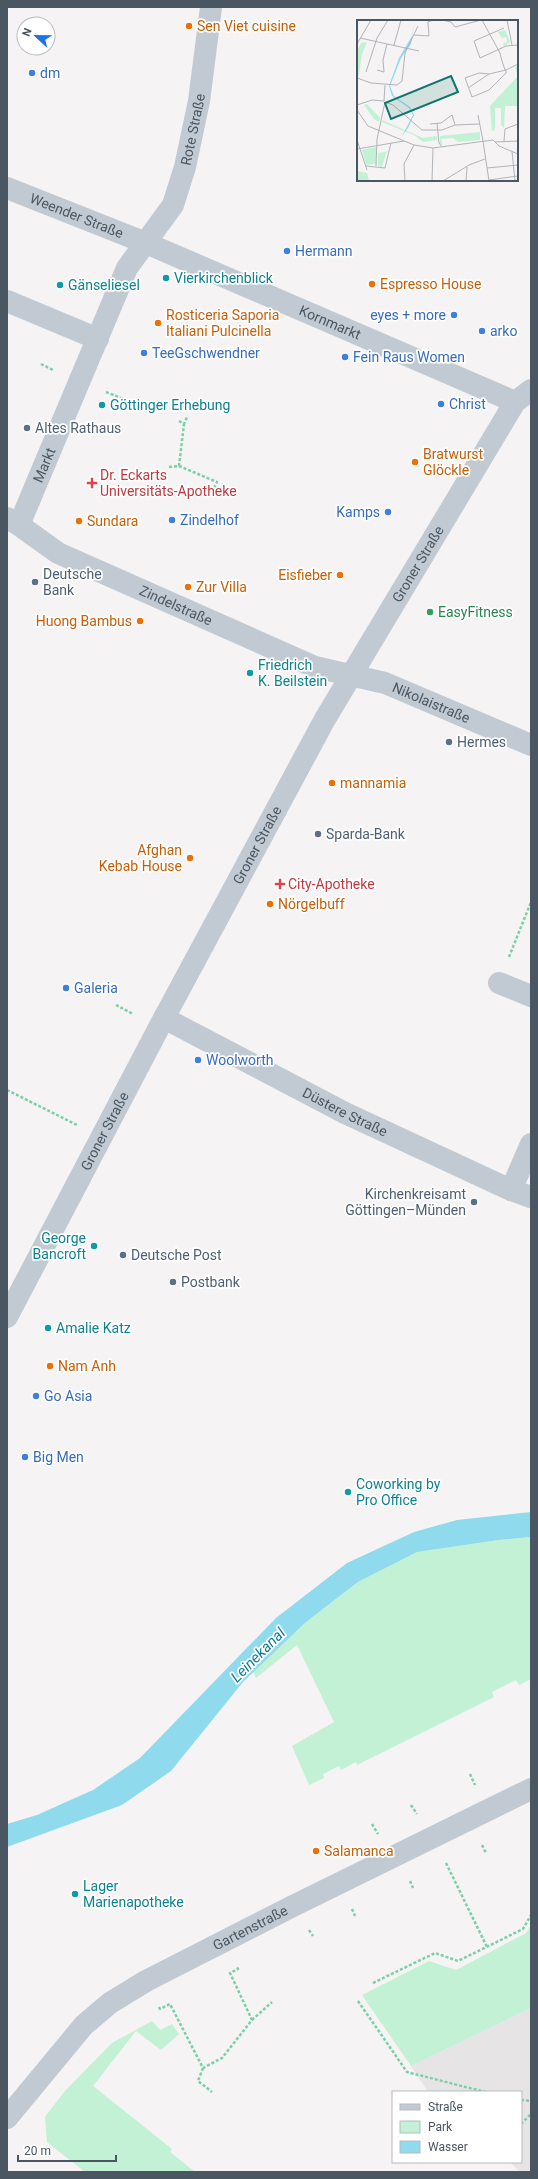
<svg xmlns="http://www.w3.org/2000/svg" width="538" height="2179" viewBox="0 0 538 2179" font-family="Roboto,sans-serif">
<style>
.education{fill:#e6e4e5}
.green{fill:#c3f1d5}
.water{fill:#90daee}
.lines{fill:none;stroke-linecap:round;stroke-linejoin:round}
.path{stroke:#7ad0a6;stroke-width:2.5;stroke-dasharray:3 2;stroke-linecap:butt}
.street{stroke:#c1cad2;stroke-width:22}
.food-dot{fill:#e8710a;stroke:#fff;stroke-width:1.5}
.shop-dot{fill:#3f7fe0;stroke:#fff;stroke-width:1.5}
.culture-dot{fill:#0f9aa8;stroke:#fff;stroke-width:1.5}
.service-dot{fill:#5c6f8a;stroke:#fff;stroke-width:1.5}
.health-dot{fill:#e0444e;stroke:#fff;stroke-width:1.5}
.leisure-dot{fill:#2e9e5b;stroke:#fff;stroke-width:1.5}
.labels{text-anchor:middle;stroke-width:3.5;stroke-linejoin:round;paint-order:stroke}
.food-label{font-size:14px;fill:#c56008;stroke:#fff;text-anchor:start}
.shop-label{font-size:14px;fill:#366cbe;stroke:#fff;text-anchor:start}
.street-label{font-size:14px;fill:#4a5661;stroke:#fff}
.culture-label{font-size:14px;fill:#0d838f;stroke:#fff;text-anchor:start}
.service-label{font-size:14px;fill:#4e5e75;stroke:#fff;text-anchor:start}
.health-label{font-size:14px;fill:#be3a42;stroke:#fff;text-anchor:start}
.leisure-label{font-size:14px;fill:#27864d;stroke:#fff;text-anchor:start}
.water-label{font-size:15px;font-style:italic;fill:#0c7c9b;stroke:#fff}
.inset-road{fill:none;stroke:#b1b4b9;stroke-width:1}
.view{fill:#0f766e;fill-opacity:0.15;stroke:#0f766e;stroke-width:2}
.inset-edge{fill:none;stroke:#4a5661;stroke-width:2}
</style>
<rect width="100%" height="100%" fill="#f5f3f3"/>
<!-- education -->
<polygon class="education" points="531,2008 531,2172 520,2172 510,2162 521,2162 521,2092 428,2092 411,2066"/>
<!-- green -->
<g class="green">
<polygon points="531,1537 531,1679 519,1685 516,1680 492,1692 494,1697 357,1765 356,1762 341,1770 339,1766 323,1774 324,1778 309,1785 292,1746 334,1722 297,1645 256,1678 253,1672 306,1622 358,1582 417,1552 499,1540"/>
<polygon points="531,1925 531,2008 411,2066 362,1995 429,1961 456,1970 526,1933"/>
<polygon points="152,2021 160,2030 172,2024 179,2034 161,2050 136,2031 93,2086 172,2149 170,2152 195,2172 85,2172 47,2142 45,2117 64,2092 112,2043"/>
</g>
<!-- water -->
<polygon class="water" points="531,1512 531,1537 499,1540 417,1552 358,1582 306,1622 243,1682 171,1771 122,1805 7,1847 7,1824 37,1815 93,1790 140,1758 276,1618 347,1563 414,1532 457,1520"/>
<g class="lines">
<!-- path -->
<g class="path">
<polyline points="41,364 53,370"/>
<polyline points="106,392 126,400"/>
<polyline points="179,421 184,424 187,417"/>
<polyline points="179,466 184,424"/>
<polyline points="169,467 179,466 217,482 214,488"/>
<polyline points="509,957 531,902"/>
<polyline points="116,1005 133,1014"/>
<polyline points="7,1090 77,1125"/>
<polyline points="470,1774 475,1785"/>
<polyline points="411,1805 417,1814"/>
<polyline points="372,1824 378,1834"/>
<polyline points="328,1845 334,1856"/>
<polyline points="482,1845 486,1853"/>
<polyline points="446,1863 487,1947"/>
<polyline points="410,1881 413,1888"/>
<polyline points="352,1909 355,1916"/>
<polyline points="309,1930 313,1936"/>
<polyline points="373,1983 435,1953 458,1961 523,1929 531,1915"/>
<polyline points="358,2001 407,2072 485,2092"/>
<polyline points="159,2007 160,2009 170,2004 203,2068 222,2058 252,2020 230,1973 238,1969 237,1967"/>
<polyline points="252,2020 272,2002"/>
<polyline points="203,2068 198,2081 212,2092"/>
<polyline points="521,2100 531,2101"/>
<polyline points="521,2124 531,2114"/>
</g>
<!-- street -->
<g class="street">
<path id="s1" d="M7 188 146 243 515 402"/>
<polyline points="7,301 98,339"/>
<path id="s2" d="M7 518 19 525 58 553 315 667 385 683 531 745"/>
<path id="s3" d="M19 525 127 268 173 205 185 167 199 101 211 7"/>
<polyline points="499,983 531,996"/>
<path id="s4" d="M164 1018 345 1113 511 1190 531 1197"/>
<polyline points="511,1190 531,1144"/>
<path id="s5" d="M7 1317 164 1018 325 719 515 402 531 390"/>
<path id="s6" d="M7 2118 84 2025 110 2003 146 1981 293 1906 531 1789"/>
</g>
</g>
<!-- markers -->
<g class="food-dot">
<circle cx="189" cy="26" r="4"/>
<circle cx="372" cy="284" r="4"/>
<circle cx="158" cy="323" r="4"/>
<circle cx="415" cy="462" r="4"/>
<circle cx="79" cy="521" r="4"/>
<circle cx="340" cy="575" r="4"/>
<circle cx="188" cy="587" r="4"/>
<circle cx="140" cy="621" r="4"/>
<circle cx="332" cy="783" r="4"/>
<circle cx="190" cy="858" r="4"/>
<circle cx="270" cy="904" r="4"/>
<circle cx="50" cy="1366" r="4"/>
<circle cx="316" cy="1851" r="4"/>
</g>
<g class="shop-dot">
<circle cx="32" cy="73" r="4"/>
<circle cx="287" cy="251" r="4"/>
<circle cx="454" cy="315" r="4"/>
<circle cx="482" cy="331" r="4"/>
<circle cx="144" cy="353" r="4"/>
<circle cx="345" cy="357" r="4"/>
<circle cx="441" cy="404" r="4"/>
<circle cx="388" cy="512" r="4"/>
<circle cx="172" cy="520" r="4"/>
<circle cx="66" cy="988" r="4"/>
<circle cx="198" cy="1060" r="4"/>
<circle cx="36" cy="1396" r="4"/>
<circle cx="25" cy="1457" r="4"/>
</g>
<g class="culture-dot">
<circle cx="166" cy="278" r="4"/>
<circle cx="60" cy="285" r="4"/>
<circle cx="102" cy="405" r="4"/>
<circle cx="250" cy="673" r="4"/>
<circle cx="94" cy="1246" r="4"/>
<circle cx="48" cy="1328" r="4"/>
<circle cx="348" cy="1492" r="4"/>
<circle cx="75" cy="1894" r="4"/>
</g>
<g class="service-dot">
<circle cx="27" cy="428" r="4"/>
<circle cx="35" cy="582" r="4"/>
<circle cx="449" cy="742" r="4"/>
<circle cx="318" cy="834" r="4"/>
<circle cx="474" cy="1202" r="4"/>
<circle cx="123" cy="1255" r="4"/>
<circle cx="173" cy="1282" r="4"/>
</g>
<g class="health-dot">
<path d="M90 477h4v4h4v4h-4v4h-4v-4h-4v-4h4z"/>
<path d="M278 878h4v4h4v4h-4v4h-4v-4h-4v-4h4z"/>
</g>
<circle class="leisure-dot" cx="430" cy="612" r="4"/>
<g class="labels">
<!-- food labels -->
<g class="food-label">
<text x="197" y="31">Sen Viet cuisine</text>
<text x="380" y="289">Espresso House</text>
<text x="166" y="320">Rosticeria Saporia<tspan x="166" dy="16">Italiani Pulcinella</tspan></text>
<text x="423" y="459">Bratwurst<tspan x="423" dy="16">Glöckle</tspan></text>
<text x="87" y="526">Sundara</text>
<text x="332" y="580" text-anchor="end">Eisfieber</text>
<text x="196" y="592">Zur Villa</text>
<text x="132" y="626" text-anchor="end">Huong Bambus</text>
<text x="340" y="788">mannamia</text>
<text x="182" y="855" text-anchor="end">Afghan<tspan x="182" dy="16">Kebab House</tspan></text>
<text x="278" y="909">Nörgelbuff</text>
<text x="58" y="1371">Nam Anh</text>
<text x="324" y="1856">Salamanca</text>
</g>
<!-- shop labels -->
<g class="shop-label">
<text x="40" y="78">dm</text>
<text x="295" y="256">Hermann</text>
<text x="446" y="320" text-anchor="end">eyes + more</text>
<text x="490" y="336">arko</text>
<text x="152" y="358">TeeGschwendner</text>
<text x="353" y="362">Fein Raus Women</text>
<text x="449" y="409">Christ</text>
<text x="380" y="517" text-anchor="end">Kamps</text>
<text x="180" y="525">Zindelhof</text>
<text x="74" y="993">Galeria</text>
<text x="206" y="1065">Woolworth</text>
<text x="44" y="1401">Go Asia</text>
<text x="33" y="1462">Big Men</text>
</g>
<!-- street labels -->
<g class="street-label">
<text dy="5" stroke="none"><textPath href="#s3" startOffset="435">Rote Straße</textPath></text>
<text dy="5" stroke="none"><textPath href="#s1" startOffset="75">Weender Straße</textPath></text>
<text dy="5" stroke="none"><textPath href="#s1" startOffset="350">Kornmarkt</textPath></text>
<text dy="5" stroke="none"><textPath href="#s3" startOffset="65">Markt</textPath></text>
<text dy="5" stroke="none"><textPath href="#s5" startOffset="858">Groner Straße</textPath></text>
<text dy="5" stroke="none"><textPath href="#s2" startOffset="191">Zindelstraße</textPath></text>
<text dy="5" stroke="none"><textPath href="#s2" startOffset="465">Nikolaistraße</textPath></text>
<text dy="5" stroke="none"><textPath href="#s5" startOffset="534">Groner Straße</textPath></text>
<text dy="5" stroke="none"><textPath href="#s4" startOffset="204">Düstere Straße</textPath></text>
<text dy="5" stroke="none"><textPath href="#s5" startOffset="210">Groner Straße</textPath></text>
<text dy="5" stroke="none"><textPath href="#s6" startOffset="314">Gartenstraße</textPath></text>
</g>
<!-- culture labels -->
<g class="culture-label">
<text x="174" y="283">Vierkirchenblick</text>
<text x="68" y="290">Gänseliesel</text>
<text x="110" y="410">Göttinger Erhebung</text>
<text x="258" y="670">Friedrich<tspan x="258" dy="16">K. Beilstein</tspan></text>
<text x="86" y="1243" text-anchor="end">George<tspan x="86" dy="16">Bancroft</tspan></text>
<text x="56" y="1333">Amalie Katz</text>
<text x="356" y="1489">Coworking by<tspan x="356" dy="16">Pro Office</tspan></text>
<text x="83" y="1891">Lager<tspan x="83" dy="16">Marienapotheke</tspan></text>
</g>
<!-- service labels -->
<g class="service-label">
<text x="35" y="433">Altes Rathaus</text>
<text x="43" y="579">Deutsche<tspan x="43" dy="16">Bank</tspan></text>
<text x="457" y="747">Hermes</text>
<text x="326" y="839">Sparda-Bank</text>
<text x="466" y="1199" text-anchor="end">Kirchenkreisamt<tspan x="466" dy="16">Göttingen–Münden</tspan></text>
<text x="131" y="1260">Deutsche Post</text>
<text x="181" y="1287">Postbank</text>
</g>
<!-- health labels -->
<g class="health-label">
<text x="100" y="480">Dr. Eckarts<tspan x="100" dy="16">Universitäts-Apotheke</tspan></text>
<text x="288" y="889">City-Apotheke</text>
</g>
<!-- leisure labels -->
<g class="leisure-label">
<text x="438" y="617">EasyFitness</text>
</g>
<!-- water labels -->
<g class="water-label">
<text transform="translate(258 1655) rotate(-45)" y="5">Leinekanal</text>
</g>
</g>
<!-- overview -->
<g transform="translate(357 20)">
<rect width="161" height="161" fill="#f5f3f3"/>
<path d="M148 10 153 22 147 26 146 23 150 22 149 17 145 18 141 12ZM10 22 5 34 2 55 0 53V31L4 23ZM161 45V86H148L147 108 144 105V88H138V110L135 111 133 86 161 56 158 48ZM10 84 23 98 22 102 17 99 7 85ZM25 100 66 118 80 116V120L66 122 57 115 25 102ZM123 112V120L101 122 96 118 84 119 86 125 83 124V116ZM19 127V144L9 145 5 130ZM32 131 29 133 25 147 21 146V133ZM0 151 10 153 12 161H0Z" fill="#c3f1d5"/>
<path d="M58 0 54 24 44 38 33 66 37 76 53 87 57 95 51 108 45 116 56 95 52 88 35 76 32 66 42 38 55 16Z" fill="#90daee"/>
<path class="inset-road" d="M85 0 94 2 98 7 124 0M125 0 143 33 145 41 148 50H149V53L132 70 115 77 108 58 122 53 132 54 149 50 161 44M150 0 155 25M147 8 117 21 123 38 149 26 161 25M57 15 72 16 71 2 76 0M3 18 62 31M0 24 14 0M37 25 44 0M20 50 27 52 26 40 30 24M9 52 20 18 31 0M0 58 14 63 40 65 45 61 48 33 61 6M111 68 132 54M0 85 15 80 27 81 28 65M0 90 11 106 57 125 76 128 136 120 142 126 161 134M121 95 126 121M80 103 82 123 85 127M73 104 84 103 95 95 98 105M0 120 10 150M126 121 132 161M147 121 148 109 161 104M138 122 161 121M0 129 47 121M155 131 158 161M9 146 28 148 34 123M19 146 20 119 28 82 36 85 65 110H85L98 105 123 104M130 148 161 145M132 160 161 156M48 161 47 144 57 125M75 161 76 128M86 161 112 145 128 139M109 161 110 147"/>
<path class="view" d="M94 56 101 72 34 99 28 83Z"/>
<rect width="161" height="161" class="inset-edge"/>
</g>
<!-- border -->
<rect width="538" height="2179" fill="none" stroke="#4a5661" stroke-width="16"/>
<!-- legend -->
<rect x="392" y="2091" width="130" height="72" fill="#ffffff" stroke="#b7bbc0"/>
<rect x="400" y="2104" width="20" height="6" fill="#c1cad2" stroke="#b7bbc0"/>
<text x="428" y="2111" font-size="12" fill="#4a5661">Straße</text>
<rect x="400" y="2121" width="20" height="12" fill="#c3f1d5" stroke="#b7bbc0"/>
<text x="428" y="2131" font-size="12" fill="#4a5661">Park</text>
<rect x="400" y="2141" width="20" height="12" fill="#90daee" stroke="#b7bbc0"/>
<text x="428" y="2151" font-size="12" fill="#4a5661">Wasser</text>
<!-- north arrow -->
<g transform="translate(36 36) rotate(292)"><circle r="19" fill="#ffffff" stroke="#b7bbc0"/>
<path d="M0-3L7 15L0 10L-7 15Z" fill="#1a73e8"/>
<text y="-6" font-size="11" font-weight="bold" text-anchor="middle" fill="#4a5661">N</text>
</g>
<!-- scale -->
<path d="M18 2155v6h98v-6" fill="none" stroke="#4a5661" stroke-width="2"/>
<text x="24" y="2155" font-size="12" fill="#4a5661" stroke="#ffffff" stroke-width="3" paint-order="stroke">20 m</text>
</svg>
